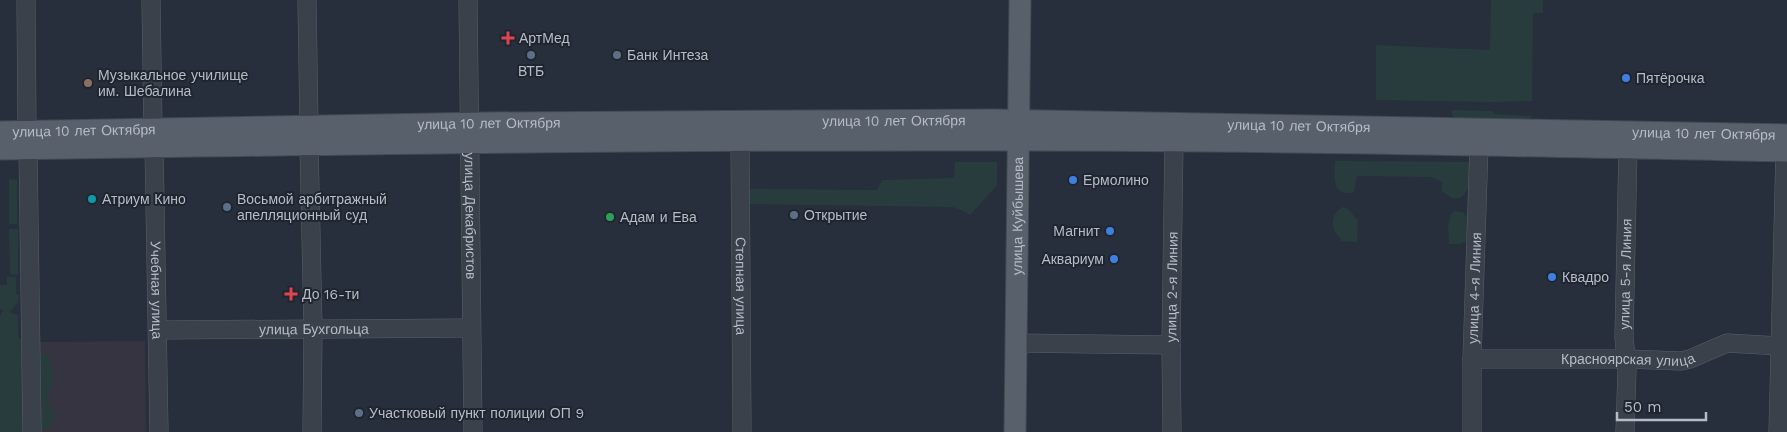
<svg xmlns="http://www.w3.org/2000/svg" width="1787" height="432" viewBox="0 0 1787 432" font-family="'Work Sans',sans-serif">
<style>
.medical{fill:#353440}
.green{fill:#293c3d}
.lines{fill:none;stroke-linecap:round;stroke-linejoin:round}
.minor-casing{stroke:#585f69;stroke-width:19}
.major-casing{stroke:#434a54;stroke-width:23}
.minor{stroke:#3a414b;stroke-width:18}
.major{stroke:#58606b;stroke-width:21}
.health-dot{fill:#e0444e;stroke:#1f2630;stroke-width:2}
.service-dot{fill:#5c6f8a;stroke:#1f2630;stroke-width:2}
.shop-dot{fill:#3f7fe0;stroke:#1f2630;stroke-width:2}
.education-dot{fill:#8d6e63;stroke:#1f2630;stroke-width:2}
.culture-dot{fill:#0f9aa8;stroke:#1f2630;stroke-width:2}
.leisure-dot{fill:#2e9e5b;stroke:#1f2630;stroke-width:2}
.labels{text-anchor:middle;stroke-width:4;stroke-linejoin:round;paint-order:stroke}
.poi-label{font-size:14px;fill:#b5bcc7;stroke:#1f2630;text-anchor:start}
.street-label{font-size:14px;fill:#b5bcc7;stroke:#1f2630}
</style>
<rect width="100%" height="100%" fill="#262f3b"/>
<!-- medical -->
<polygon class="medical" points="145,341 146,432 38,432 38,342"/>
<!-- green -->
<g class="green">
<polygon points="1491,0 1543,0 1543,13 1533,13 1532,101 1492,102 1376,100 1376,45 1490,50"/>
<polygon points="1451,110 1493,111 1494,114 1532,116 1528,121 1454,120"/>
<path d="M1335 161 1471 162C1471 177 1472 189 1460 198H1452L1442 191V182L1431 177 1358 176 1356 178 1354 192C1332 198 1334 176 1335 161Z"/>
<polygon points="955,162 997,162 997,185 970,215 963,211 952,207 743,204 748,193 751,189 877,190 882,180 954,178"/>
<polygon points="9,179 17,180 17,224 9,224"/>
<path d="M1343 207 1348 209 1358 221 1357 242 1342 241C1340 238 1335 233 1334 230 1331 220 1334 211 1343 207Z"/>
<path d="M1454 211 1463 212 1470 222V238L1461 244H1449C1449 234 1446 217 1454 211Z"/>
<polygon points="9,229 18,229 18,275 10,274"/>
<polygon points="7,277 16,277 16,294 19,295 18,302 10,312 18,315 18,336 25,346 48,355 53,363 53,387 48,394 48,401 55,413 54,422 46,430 36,427 24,384 23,390 26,415 26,432 0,432 0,316 3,310 0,309 0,285 7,285"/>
</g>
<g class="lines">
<!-- minor casing -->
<g class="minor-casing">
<g id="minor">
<polyline points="26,0 27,131"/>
<polyline points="151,0 153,129"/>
<polyline points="307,0 309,126"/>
<path id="s1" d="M468 0 473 432"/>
<path id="s2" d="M740 140 742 432"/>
<polyline points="309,144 313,328 312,432"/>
<path id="s3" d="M154 146 159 432"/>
<polyline points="28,148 32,432"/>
<path id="s4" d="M158 330 471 328"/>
<polyline points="1015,343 1171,345"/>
<path id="s5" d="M1472 359H1627L1681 361 1690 359 1727 343 1780 346"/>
<path id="s6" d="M1172 432 1171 345 1174 141"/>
<path id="s7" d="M1472 432V359L1479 146"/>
<path id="s8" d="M1625 432 1627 369 1624 337 1628 148"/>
<polyline points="1778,432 1785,151"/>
</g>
</g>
<!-- major casing -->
<g class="major-casing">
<g id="major">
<path id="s9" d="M0 132 488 123 992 120 1787 135"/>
<path d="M0 149C338 144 676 139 1015 140 1272 140 1530 146 1787 151"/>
<path id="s10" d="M1015 432 1020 0"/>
</g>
</g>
<!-- minor -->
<use href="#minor" class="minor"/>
<!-- major -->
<use href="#major" class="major"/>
</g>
<!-- markers -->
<g class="health-dot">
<path d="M505.5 30.5h5v5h5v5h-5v5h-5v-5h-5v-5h5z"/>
<path d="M288.5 286.5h5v5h5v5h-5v5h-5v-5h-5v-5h5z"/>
</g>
<g class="service-dot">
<circle cx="531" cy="55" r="5"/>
<circle cx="617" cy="55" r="5"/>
<circle cx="227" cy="207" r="5"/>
<circle cx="794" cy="215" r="5"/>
<circle cx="359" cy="413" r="5"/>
</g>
<g class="shop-dot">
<circle cx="1626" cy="78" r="5"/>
<circle cx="1073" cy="180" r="5"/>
<circle cx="1110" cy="231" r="5"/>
<circle cx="1114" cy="259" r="5"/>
<circle cx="1552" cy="277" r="5"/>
</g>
<circle class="education-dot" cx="88" cy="83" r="5"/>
<circle class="culture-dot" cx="92" cy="199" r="5"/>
<circle class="leisure-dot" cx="610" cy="217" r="5"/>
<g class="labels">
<!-- poi labels -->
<g class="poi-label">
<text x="519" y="43">АртМед</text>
<text x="627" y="60">Банк Интеза</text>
<text x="531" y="76" text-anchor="middle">ВТБ</text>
<text x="98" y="80">Музыкальное училище<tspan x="98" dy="16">им. Шебалина</tspan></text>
<text x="1636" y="83">Пятёрочка</text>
<text x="1083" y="185">Ермолино</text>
<text x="102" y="204">Атриум Кино</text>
<text x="237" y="204">Восьмой арбитражный<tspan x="237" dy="16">апелляционный суд</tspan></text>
<text x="804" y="220">Открытие</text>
<text x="620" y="222">Адам и Ева</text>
<text x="1100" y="236" text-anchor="end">Магнит</text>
<text x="1104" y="264" text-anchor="end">Аквариум</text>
<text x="1562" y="282">Квадро</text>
<text x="302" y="299">До 16-ти</text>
<text x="369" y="418">Участковый пункт полиции ОП 9</text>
</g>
<!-- street labels -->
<g class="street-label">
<text dy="5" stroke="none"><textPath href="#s9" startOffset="894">улица 10 лет Октября</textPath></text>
<text dy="5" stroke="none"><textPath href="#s9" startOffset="489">улица 10 лет Октября</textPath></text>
<text dy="5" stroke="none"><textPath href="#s9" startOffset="1299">улица 10 лет Октября</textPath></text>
<text dy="5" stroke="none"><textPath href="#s9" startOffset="84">улица 10 лет Октября</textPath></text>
<text dy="5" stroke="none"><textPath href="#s9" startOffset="1704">улица 10 лет Октября</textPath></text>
<text dy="5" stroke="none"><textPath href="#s1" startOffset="216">улица Декабристов</textPath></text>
<text dy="5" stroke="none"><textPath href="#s10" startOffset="216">улица Куйбышева</textPath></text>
<text dy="5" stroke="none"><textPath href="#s8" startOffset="158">улица 5-я Линия</textPath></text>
<text dy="5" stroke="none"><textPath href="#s2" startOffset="146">Степная улица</textPath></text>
<text dy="5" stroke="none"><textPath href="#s6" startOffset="145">улица 2-я Линия</textPath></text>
<text dy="5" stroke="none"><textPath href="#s3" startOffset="144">Учебная улица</textPath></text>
<text dy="5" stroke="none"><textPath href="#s7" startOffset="144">улица 4-я Линия</textPath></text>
<text dy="5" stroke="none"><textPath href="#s4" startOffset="156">улица Бухгольца</textPath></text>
<text dy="5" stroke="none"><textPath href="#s5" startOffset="156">Красноярская улица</textPath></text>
</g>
</g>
<!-- scale -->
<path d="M1617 412v8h89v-8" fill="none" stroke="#b5bcc7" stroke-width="2.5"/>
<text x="1624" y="412" font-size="15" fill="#b5bcc7" stroke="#1f2630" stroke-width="4" paint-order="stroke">50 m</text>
</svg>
